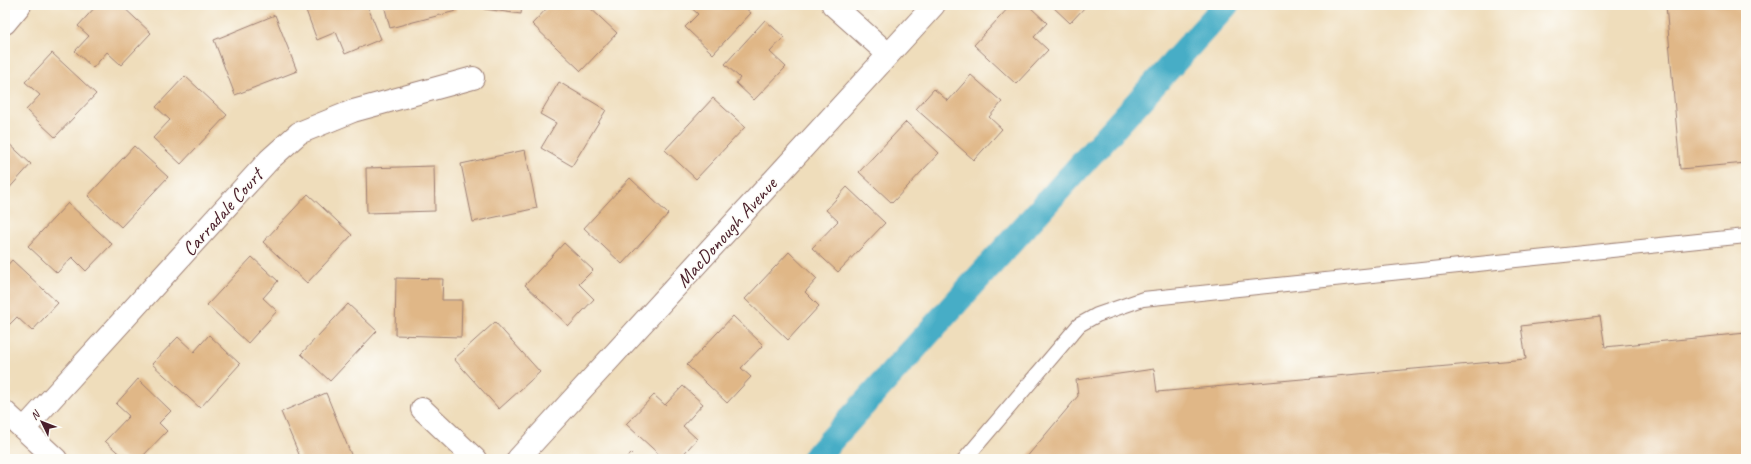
<svg xmlns="http://www.w3.org/2000/svg" width="1751" height="464" viewBox="0 0 1751 464" font-family="Caveat,sans-serif">
<style>
.lines{fill:none;stroke-linecap:round;stroke-linejoin:round}
.canal{stroke:#47adc6;stroke-width:26}
.building{fill:#e0b787}
.service-casing{stroke:#9c7e73;stroke-width:16}
.minor-casing{stroke:#9c7e73;stroke-width:24}
.service{stroke:#fff;stroke-width:14}
.minor{stroke:#fff;stroke-width:22}
.labels{text-anchor:middle;stroke-width:3;stroke-linejoin:round;paint-order:stroke}
.street-label{font-size:20px;fill:#4a1f2b;stroke:#fdfcf7}
</style>
<rect width="100%" height="100%" fill="#fdfcf7"/>
<filter id="ink" filterUnits="userSpaceOnUse"><feTurbulence type="fractalNoise" baseFrequency=".025" numOctaves="2"/><feDisplacementMap in="SourceGraphic" scale="8" xChannelSelector="R" yChannelSelector="G"/><feConvolveMatrix kernelMatrix="1 2 1 2 8 2 1 2 1" color-interpolation-filters="sRGB"/></filter>
<filter id="wash" filterUnits="userSpaceOnUse"><feTurbulence type="fractalNoise" baseFrequency=".012" numOctaves="4" result="noise"/><feDisplacementMap in="SourceGraphic" scale="16" xChannelSelector="R" yChannelSelector="G"/><feGaussianBlur stdDeviation="0.9" result="paint"/><feColorMatrix in="noise" values="0 0 0 0 0 0 0 0 0 0 0 0 0 0 0 0 0 1.4 0 .05"/><feComposite in="paint" operator="in"/></filter>
<g filter="url(#wash)">
<rect width="100%" height="100%" fill="#efddbb"/>
<g class="lines">
<!-- canal -->
<polyline class="canal" points="814,459 1226,5"/>
</g>
<g id="blocks">
<!-- building -->
<g class="building">
<polygon points="97,5 121,5 151,33 121,65 107,52 93,68 75,51 89,36 78,26"/>
<polygon points="304,5 367,5 381,39 345,54 336,32 317,40"/>
<polygon points="384,5 455,5 456,11 390,28"/>
<polygon points="485,5 522,5 521,14 484,9"/>
<polygon points="550,5 587,5 617,33 581,71 532,24"/>
<polygon points="688,5 742,5 751,13 713,54 685,27 698,14"/>
<polygon points="1011,5 1028,5 1047,23 1034,37 1048,50 1016,84 974,45"/>
<polygon points="1051,5 1087,5 1070,23"/>
<polygon points="1666,5 1746,5 1746,163 1680,169"/>
<polygon points="275,15 297,71 235,95 214,40"/>
<polygon points="765,20 784,37 770,52 786,67 754,100 736,83 740,78 725,64"/>
<polygon points="52,53 96,94 55,137 26,110 40,95 25,82"/>
<polygon points="971,75 1002,102 989,117 1002,129 974,160 916,109 934,89 948,101"/>
<polygon points="185,76 227,115 181,164 153,138 170,120 156,107"/>
<polygon points="559,82 606,110 572,166 541,148 556,123 540,114"/>
<polygon points="713,98 745,127 696,179 665,150"/>
<polygon points="906,122 939,153 892,203 859,172"/>
<polygon points="5,140 31,164 5,193"/>
<polygon points="134,146 168,177 121,227 88,196"/>
<polygon points="525,150 537,208 473,222 461,164"/>
<polygon points="434,166 435,211 367,213 366,168"/>
<polygon points="630,178 668,214 622,264 584,228"/>
<polygon points="847,187 885,223 838,272 812,248 838,221 826,210"/>
<polygon points="308,194 352,235 307,283 263,242"/>
<polygon points="68,203 112,244 86,271 72,257 57,273 28,246"/>
<polygon points="564,243 593,270 579,284 594,299 569,326 525,285"/>
<polygon points="789,252 817,279 805,292 819,306 788,340 745,299"/>
<polygon points="252,257 278,281 263,298 277,311 248,343 207,305"/>
<polygon points="12,260 58,303 32,331 17,317 5,329 5,268"/>
<polygon points="396,278 443,279 442,300 462,300 461,337 395,335"/>
<polygon points="348,304 377,331 330,381 301,354"/>
<polygon points="733,316 763,345 741,368 751,377 727,403 687,365"/>
<polygon points="1600,316 1605,347 1746,333 1746,459 1025,459 1078,396 1076,380 1154,369 1157,392 1526,359 1521,326"/>
<polygon points="495,322 540,372 499,409 454,359"/>
<polygon points="209,335 240,364 200,408 152,364 178,337 194,352"/>
<polygon points="138,379 171,411 159,423 167,431 140,459 125,459 105,441 129,416 116,404"/>
<polygon points="683,386 703,404 683,426 697,439 679,459 664,459 626,424 654,395 665,405"/>
<polygon points="326,393 352,457 346,459 301,459 281,412"/>
<polygon points="631,454 636,459 626,459"/>
</g>
</g>
</g>
<g filter="url(#ink)">
<use href="#blocks" fill-opacity="0" stroke="#9c7e73" stroke-width="1"/>
<g class="lines">
<!-- service casing -->
<g class="service-casing">
<polyline id="service" points="965,459 1079,325 1097,315 1143,299 1746,236"/>
</g>
<!-- minor casing -->
<g class="minor-casing">
<g id="minor">
<polyline points="833,5 888,54"/>
<polyline points="5,23 20,5"/>
<polyline points="422,409 475,459"/>
<polyline points="5,412 56,459"/>
<polyline points="24,429 269,160 299,133 353,111 473,78"/>
<polyline points="518,459 934,5"/>
</g>
</g>
<!-- service -->
<use href="#service" class="service"/>
<!-- minor -->
<use href="#minor" class="minor"/>
</g>
</g>
<g class="labels">
<!-- street labels -->
<g class="street-label">
<text transform="translate(222 212) rotate(-48)" y="7">Carradale Court</text>
<text transform="translate(726 232) rotate(-48)" y="7">MacDonough Avenue</text>
</g>
</g>
<!-- margin -->
<rect width="1751" height="464" fill="none" stroke="#fdfcf7" stroke-width="20"/>
<!-- north arrow -->
<g transform="translate(42 422) rotate(313)" stroke="#fdfcf7" stroke-width="3" paint-order="stroke">
<path d="M0-3L7 15L0 10L-7 15Z" fill="#4a1f2b"/>
<text y="-6" font-size="11" font-weight="bold" text-anchor="middle" fill="#4a1f2b">N</text>
</g>
</svg>
